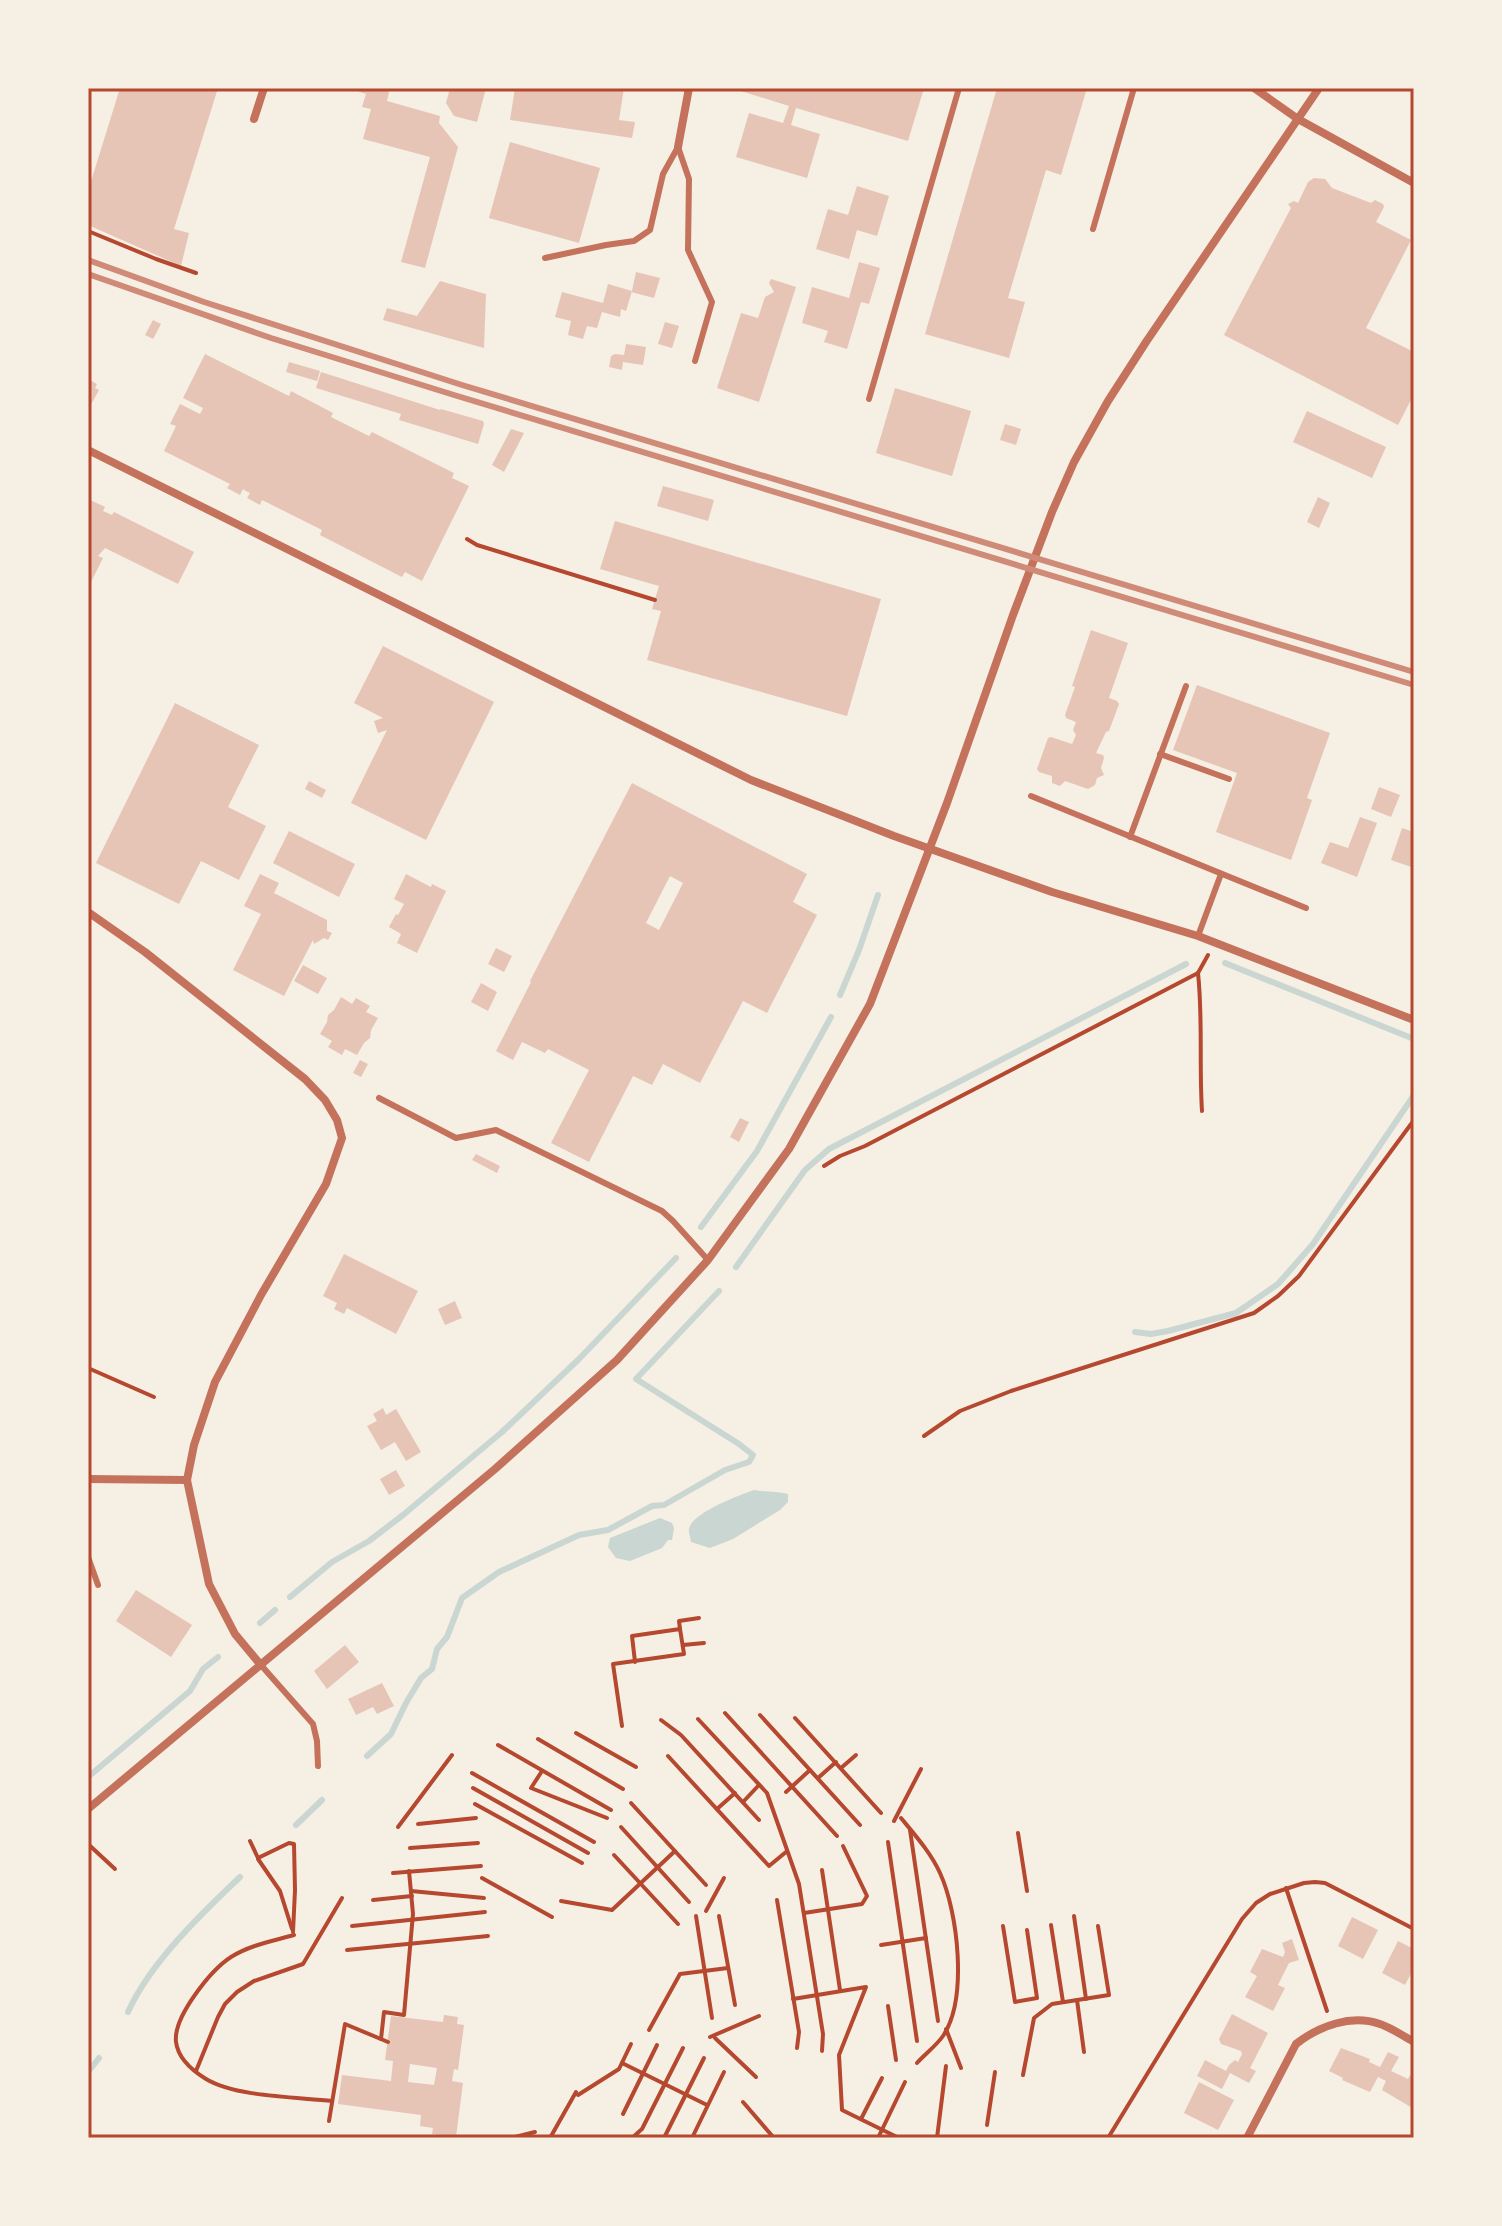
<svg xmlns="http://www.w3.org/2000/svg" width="1502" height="2226" viewBox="0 0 1502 2226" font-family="'Source Sans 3',sans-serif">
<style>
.water{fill:#c9d6d2}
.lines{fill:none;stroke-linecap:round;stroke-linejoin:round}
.stream{stroke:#c9d6d2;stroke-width:6}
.building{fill:#e6c5b7;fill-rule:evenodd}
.path{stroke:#b5482f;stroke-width:4}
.service{stroke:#c5725c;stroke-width:6}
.minor{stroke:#c5725c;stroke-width:8}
.rail{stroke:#cf8b77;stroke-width:6}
.neatline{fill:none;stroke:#b5482f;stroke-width:3}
</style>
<rect width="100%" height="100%" fill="#f6efe4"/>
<!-- water -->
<g class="water">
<path d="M754 1490C766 1492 777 1491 788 1494V1502L780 1510 733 1539 710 1548 691 1542C691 1537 688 1533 689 1529 691 1513 740 1495 754 1490Z"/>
<polygon points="660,1518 672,1523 674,1528 672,1540 668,1540 662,1548 630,1561 616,1558 608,1547 610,1538"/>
</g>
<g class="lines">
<!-- stream -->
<g class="stream">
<polyline points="1225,963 1414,1039"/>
<polyline points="840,995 859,950 878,895"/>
<polyline points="701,1227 757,1151 831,1017"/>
<polyline points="736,1267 805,1170 829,1149 1186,964"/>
<polyline points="1135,1332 1151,1334 1168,1331 1236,1313 1278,1284 1313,1244 1414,1095"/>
<polyline points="290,1597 332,1562 369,1541 403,1515 502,1432 579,1359 676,1258"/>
<polyline points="260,1623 275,1610"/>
<polyline points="367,1756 391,1734 406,1703 421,1678 432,1669 437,1649 447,1637 462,1598 499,1572 579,1535 608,1530 652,1506 664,1505 725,1470 749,1462 753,1455 739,1444 636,1379 719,1291"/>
<polyline points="88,1777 190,1691 203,1669 218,1657"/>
<polyline points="296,1825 322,1800"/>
<path d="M128 2012C150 1963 201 1914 240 1877"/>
<polyline points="88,2072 99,2058"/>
</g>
</g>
<!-- building -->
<g class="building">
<polygon points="120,88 218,88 174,229 189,233 181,266 88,225 88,191"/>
<polygon points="348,88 390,88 387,101 440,116 439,123 458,147 425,268 401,262 430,157 363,139 371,109 362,107 366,94"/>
<polygon points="450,88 486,88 477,122 454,116 446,103"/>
<polygon points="515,88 624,88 619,120 635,122 632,138 510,120"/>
<polygon points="731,88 924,88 908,141 796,108 791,125 820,134 807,178 736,157 749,113 783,123 789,106"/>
<polygon points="997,88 1087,88 1061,175 1046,170 1008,298 1025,302 1009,358 925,334"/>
<polygon points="510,142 600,168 579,243 489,218"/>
<polygon points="1314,178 1325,179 1332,188 1371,203 1375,200 1383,204 1384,207 1376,222 1411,240 1366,328 1414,352 1414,394 1398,425 1224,335 1291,208 1288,204 1294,201 1298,203 1308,182"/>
<polygon points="857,186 889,196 877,236 857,230 849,259 816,249 828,209 848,215"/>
<polygon points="859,262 880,268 869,304 861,302 847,349 824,342 828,331 802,323 812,287 849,298"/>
<polygon points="636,272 660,278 654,298 631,292 632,291 626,311 621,309 620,317 602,312 597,328 587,326 583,339 568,335 571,321 555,317 562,292 603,303 608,284 632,291"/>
<polygon points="771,279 796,287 759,402 717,388 741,313 758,318 765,297 774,292 769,283"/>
<polygon points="440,281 486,294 484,348 383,320 387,308 417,316"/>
<polygon points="153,320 161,324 153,339 145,335"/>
<polygon points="665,322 679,326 672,348 658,344"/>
<polygon points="626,344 646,347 643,365 623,362 622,370 609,367 611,356 615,354 624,355"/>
<polygon points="205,354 289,396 291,391 333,413 331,417 369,436 372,432 454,473 452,478 469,486 422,581 405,572 402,577 320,535 322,530 262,500 260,505 247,498 250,493 246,491 243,489 240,495 227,488 230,484 164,451 176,426 170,424 180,404 200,414 203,408 183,398"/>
<polygon points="289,362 320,371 317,381 286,372"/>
<polygon points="321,372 440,410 441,409 483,421 484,424 478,444 399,420 401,414 316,388"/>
<polygon points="88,379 97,384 95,388 99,390 88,410"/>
<polygon points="895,388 971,411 952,476 876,453"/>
<polygon points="1307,411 1386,447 1372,478 1293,442"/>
<polygon points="1005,424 1021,429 1016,445 1000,440"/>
<polygon points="511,429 524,433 504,472 492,465"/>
<polygon points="663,486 714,500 708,521 657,506"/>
<polygon points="1318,497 1330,503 1319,528 1307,522"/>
<polygon points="88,499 105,507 103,511 112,515 114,512 194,552 178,584 105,548 98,556 103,558 91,582 88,581"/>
<polygon points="615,521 881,599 847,716 647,660 661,611 652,609 659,586 600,569"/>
<polygon points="1091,630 1128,643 1109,698 1117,701 1119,704 1109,731 1106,732 1096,753 1103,755 1104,758 1101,768 1104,775 1097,778 1095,785 1088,789 1065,781 1060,786 1052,783 1052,776 1039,772 1037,769 1048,738 1051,737 1072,744 1076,735 1073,730 1076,722 1066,718 1065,715 1075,687 1072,686"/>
<polygon points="383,646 494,702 426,840 351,803 387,730 378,733 374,721 383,718 354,703"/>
<polygon points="1197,685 1330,733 1307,798 1312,800 1291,860 1216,832 1237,773 1173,750"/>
<polygon points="175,703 259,745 228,807 266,826 239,880 201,861 179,904 96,863"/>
<polygon points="309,781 326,790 322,798 305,789"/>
<path d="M632 783 807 874 793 902 817 915 767 1013 743 1001 700 1083 663 1064 652 1085 633 1076 589 1162 551 1143 589 1070 548 1049 545 1053 522 1042 513 1060 496 1051 531 982 530 981ZM670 876 683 883 659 930 646 923Z"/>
<polygon points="1379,787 1400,795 1391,817 1371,809"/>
<polygon points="1360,817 1377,823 1357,877 1321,863 1330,842 1348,848"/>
<polygon points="1402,828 1414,832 1414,868 1391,860"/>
<polygon points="289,831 355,864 339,897 273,863"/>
<polygon points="260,874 279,883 274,893 327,920 327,931 332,933 328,940 324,938 314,944 313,940 284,996 233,970 261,914 244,906"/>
<polygon points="406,874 431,887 432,884 446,891 417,953 397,943 401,934 389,927 396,914 398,915 404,904 394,899"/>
<polygon points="496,948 512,956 504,972 488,964"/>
<polygon points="303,965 327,978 318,994 294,981"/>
<polygon points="481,983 497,992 488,1011 471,1002"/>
<polygon points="341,997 352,1004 356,998 370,1006 366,1012 378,1018 371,1030 370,1038 364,1043 357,1055 345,1049 342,1055 328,1047 332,1041 320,1034 327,1022 328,1015 334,1010"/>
<polygon points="360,1060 368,1064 361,1077 353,1073"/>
<polygon points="740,1118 749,1122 739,1142 730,1137"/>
<polygon points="476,1154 500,1166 497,1173 472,1160"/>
<polygon points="344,1254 418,1291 396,1334 347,1308 344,1314 334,1309 337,1303 323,1296"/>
<polygon points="455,1301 462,1318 445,1325 438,1309"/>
<polygon points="383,1408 386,1415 396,1409 421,1452 406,1461 395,1442 381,1450 367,1426 377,1421 373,1414"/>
<polygon points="396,1470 405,1486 389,1495 380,1479"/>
<polygon points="136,1590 192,1625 171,1657 116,1621"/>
<polygon points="345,1645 359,1662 327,1689 314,1671"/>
<polygon points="382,1683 394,1706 377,1714 373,1707 356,1715 348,1699"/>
<polygon points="1352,1917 1378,1930 1363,1959 1338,1946"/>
<polygon points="1292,1939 1299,1960 1289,1963 1278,1985 1285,1988 1273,2011 1245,1997 1257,1976 1250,1972 1262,1949 1283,1957 1285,1952 1282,1943"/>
<polygon points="1398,1941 1414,1949 1414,1968 1405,1985 1382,1973"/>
<polygon points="1232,2014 1268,2033 1250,2068 1256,2071 1249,2083 1230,2073 1222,2089 1197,2076 1205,2060 1226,2071 1229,2065 1235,2060 1238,2062 1242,2054 1241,2051 1221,2044 1219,2039"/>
<path d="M444 2015 458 2017 457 2024 464 2025 458 2070 454 2069 452 2081 463 2083 456 2137 432 2134 433 2128 420 2126 421 2115 338 2104 342 2075 391 2081 393 2061 385 2060 391 2016 443 2022ZM410 2064 437 2068 434 2085 408 2082Z"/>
<polygon points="1341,2048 1370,2059 1369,2062 1380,2067 1388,2052 1399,2057 1391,2071 1408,2079 1410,2075 1414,2077 1414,2109 1382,2090 1386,2081 1378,2077 1370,2092 1342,2080 1343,2078 1329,2071"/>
<polygon points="1199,2082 1234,2100 1218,2130 1184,2113"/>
</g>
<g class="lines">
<!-- path -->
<g class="path">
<polyline points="88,231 156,259 196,273"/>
<polyline points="467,539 477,545 655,600"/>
<path d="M1198 973C1203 1019 1199 1065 1202 1111"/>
<polyline points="824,1166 840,1156 865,1146 1198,973 1208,955"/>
<polyline points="88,1368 154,1397"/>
<polyline points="924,1436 960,1411 1011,1391 1254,1313 1278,1296 1299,1276 1414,1120"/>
<polyline points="680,1629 679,1621 699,1618"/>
<polyline points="683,1645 704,1643"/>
<polyline points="725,1713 837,1836"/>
<polyline points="760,1715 860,1825"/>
<polyline points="795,1718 881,1813"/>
<polyline points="698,1719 767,1793 799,1884 823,2034 822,2051"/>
<polyline points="661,1720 681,1735 759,1820"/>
<polyline points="622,1726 613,1664 684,1654 680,1629 632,1636 635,1662"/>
<polyline points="576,1733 636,1767"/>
<polyline points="538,1739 623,1789"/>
<polyline points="498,1745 611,1810"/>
<polyline points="668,1756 769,1866 786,1852"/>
<polyline points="841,1768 856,1755"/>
<polyline points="542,1771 531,1788 607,1818"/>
<polyline points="472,1773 594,1842"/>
<polyline points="818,1778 836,1762"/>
<polyline points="473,1788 588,1853"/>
<polyline points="786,1792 810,1770"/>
<polyline points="743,1802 759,1785"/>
<polyline points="631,1803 706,1885"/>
<polyline points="475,1804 582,1863"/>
<polyline points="717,1809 735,1793"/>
<path d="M901 1818C915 1835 931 1853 940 1873 958 1912 968 1999 943 2036 936 2046 925 2054 917 2063"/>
<polyline points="894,1821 921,1769"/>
<polyline points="418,1824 476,1818"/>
<polyline points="398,1827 452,1755"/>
<polyline points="621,1827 689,1902"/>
<polyline points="910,1830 938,2021"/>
<polyline points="1018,1833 1027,1891"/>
<polyline points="250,1841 258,1858 289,1843 294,1844 295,1890 293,1932"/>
<polyline points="888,1842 917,2041"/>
<polyline points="88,1844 115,1869"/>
<polyline points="410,1848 478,1843"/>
<polyline points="614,1855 678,1924"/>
<polyline points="258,1859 280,1891 292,1929"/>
<polyline points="822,1870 840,1990"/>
<polyline points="393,1873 481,1866"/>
<polyline points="482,1878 552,1917"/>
<polyline points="1286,1888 1327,2011"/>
<polyline points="411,1891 484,1898"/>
<polyline points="373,1900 412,1896"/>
<polyline points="777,1900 799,2032 797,2048"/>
<polyline points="561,1901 612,1910 675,1851"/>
<polyline points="706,1911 724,1878"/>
<polyline points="804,1913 862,1904 867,1896 843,1846"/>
<polyline points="696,1916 712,2018"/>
<polyline points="719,1916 735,2005"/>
<polyline points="1074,1916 1086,1999"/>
<polyline points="1051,1925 1063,2002"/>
<polyline points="352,1926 485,1912"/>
<polyline points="1003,1926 1015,2002 1037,1998 1027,1930"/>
<path d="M294 1935C273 1941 250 1945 231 1957 211 1970 173 2017 176 2042 178 2058 193 2071 206 2079 236 2097 296 2097 332 2101"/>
<polyline points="881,1945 926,1938"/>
<polyline points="347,1950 488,1936"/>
<polyline points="793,1999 866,1987 839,2055 842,2110 899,2138"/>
<polyline points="1077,2000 1084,2052"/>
<polyline points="888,2006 896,2060"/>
<polyline points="946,2029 961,2068"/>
<polyline points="649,2030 680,1974 728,1968"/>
<polyline points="710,2037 759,2016"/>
<polyline points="715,2038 756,2077"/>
<polyline points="381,2039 384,2012 404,2015 413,1914 409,1871"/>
<polyline points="622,2063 707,2105"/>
<polyline points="196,2071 218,2017 225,2004 237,1992 254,1981 303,1964 342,1898"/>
<polyline points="1023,2075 1034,2018 1052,2004 1109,1995 1098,1926"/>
<polyline points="578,2095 619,2069 631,2044"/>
<polyline points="743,2102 774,2138"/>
<polyline points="623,2114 657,2045"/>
<polyline points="861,2119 882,2078"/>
<polyline points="329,2121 345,2024 388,2042"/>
<polyline points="987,2125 995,2072"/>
<polyline points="511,2138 535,2132"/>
<polyline points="550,2138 576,2092"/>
<polyline points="613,2138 619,2137"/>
<polyline points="632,2138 642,2129 683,2048"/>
<polyline points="664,2138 704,2058"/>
<polyline points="692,2138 724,2072"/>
<polyline points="878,2138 905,2082"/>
<polyline points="937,2138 946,2066"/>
<polyline points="1108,2138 1242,1919 1256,1903 1270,1894 1304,1883 1315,1882 1325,1883 1414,1929"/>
</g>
<!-- service -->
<g class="service">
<polyline points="678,147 689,179 688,250 712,302 695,361"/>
<polyline points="1093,229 1134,88"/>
<polyline points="545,258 606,245 634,241 650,230 663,174 678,147"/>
<polyline points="869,399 959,88"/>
<polyline points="1160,754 1229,779"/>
<polyline points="1031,796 1306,908"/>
<polyline points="1130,837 1186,686"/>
<polyline points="1198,936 1221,874"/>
<polyline points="379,1098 456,1138 496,1130 662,1211 673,1221 708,1260"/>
<polyline points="88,1557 98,1585"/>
<polyline points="260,1664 313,1724 317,1741 318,1766"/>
</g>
<!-- minor -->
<g class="minor">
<polyline points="1254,88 1298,119 1414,183"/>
<polyline points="254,119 264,88"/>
<polyline points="678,147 689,88"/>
<polyline points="88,450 751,780 894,836 1052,892 1198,936 1414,1020"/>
<polyline points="88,912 145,952 305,1079 325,1100 337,1120 342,1138 326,1184 261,1295 215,1382 194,1445 187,1480 209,1584 235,1634 260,1664"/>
<polyline points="88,1479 187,1480"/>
<polyline points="88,1809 495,1469 617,1360 708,1260 789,1149 870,1004 947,803 1013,615 1052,512 1074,462 1108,401 1146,342 1319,88"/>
<path d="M1247 2138 1296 2044C1319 2026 1351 2014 1380 2024 1392 2028 1403 2036 1414 2042"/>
</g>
<!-- rail -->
<g class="rail">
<polyline points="88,260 204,302 462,385 1414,672"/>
<polyline points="88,274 271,338 454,395 1414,685"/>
</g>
</g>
<!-- border -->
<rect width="1502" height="2226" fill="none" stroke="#f6efe4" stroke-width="180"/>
<rect x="90" y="90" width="1322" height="2046" class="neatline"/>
</svg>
